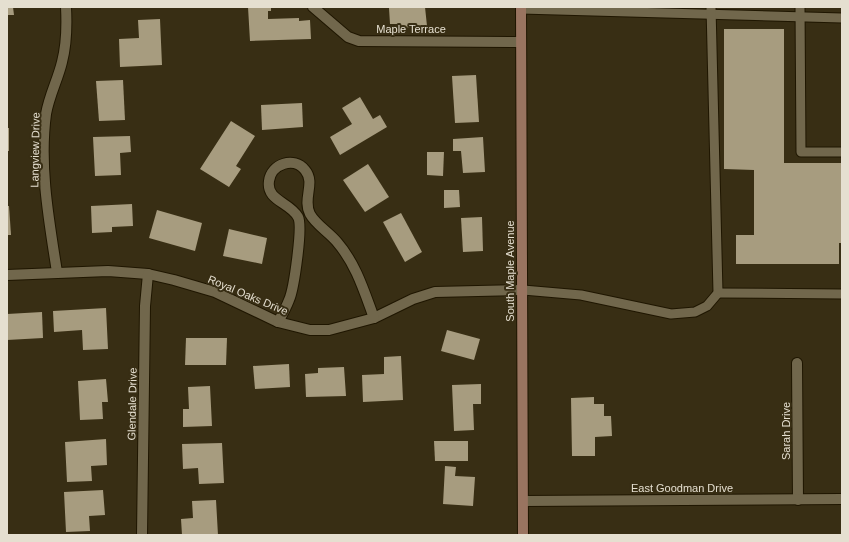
<svg xmlns="http://www.w3.org/2000/svg" width="849" height="542" viewBox="0 0 849 542" font-family="Arial,sans-serif">
<style>
.building{fill:#a79c7f}
.lines{fill:none;stroke-linecap:round;stroke-linejoin:round}
.lane-casing{stroke:#1f1600;stroke-width:11}
.street-casing{stroke:#1f1600;stroke-width:12}
.secondary-casing{stroke:#1f1600;stroke-width:12}
.lane{stroke:#71674c;stroke-width:9}
.street{stroke:#71674c;stroke-width:10}
.secondary{stroke:#997460;stroke-width:10}
.labels{text-anchor:middle;stroke-width:4;stroke-linejoin:round;paint-order:stroke}
.street-label{font-size:11px;fill:#e5dfd0;stroke:#382e14}
</style>
<rect width="100%" height="100%" fill="#382e14"/>
<!-- building -->
<g class="building">
<polygon points="7,7 13,7 14,15 7,15"/>
<polygon points="248,7 271,7 271,11 268,11 268,19 299,18 299,21 310,20 311,39 250,41"/>
<polygon points="425,7 427,26 398,28 398,24 390,24 389,8"/>
<polygon points="160,19 162,65 120,67 119,39 139,38 138,20"/>
<polygon points="724,29 784,29 784,163 842,163 842,243 839,243 839,264 736,264 736,235 754,235 754,170 724,169"/>
<polygon points="476,75 479,122 455,123 452,76"/>
<polygon points="123,80 125,120 99,121 96,81"/>
<polygon points="360,97 373,119 380,115 387,127 340,155 330,137 352,124 342,108"/>
<polygon points="302,103 303,127 262,130 261,105"/>
<polygon points="231,121 255,136 236,166 241,169 229,187 200,169"/>
<rect x="7" y="128" width="2" height="23"/>
<polygon points="130,136 131,152 120,153 121,175 95,176 93,137"/>
<polygon points="483,137 485,172 463,173 461,151 453,151 453,139"/>
<polygon points="427,152 444,152 443,176 427,175"/>
<polygon points="368,164 389,197 365,212 343,180"/>
<polygon points="444,190 459,190 460,207 444,208"/>
<polygon points="132,204 133,226 112,227 112,232 92,233 91,206"/>
<polygon points="7,206 9,206 11,235 7,235"/>
<polygon points="157,210 202,223 195,251 149,238"/>
<polygon points="401,213 422,252 405,262 383,222"/>
<polygon points="482,217 483,251 463,252 461,218"/>
<polygon points="229,229 267,238 262,264 223,256"/>
<polygon points="106,308 108,349 83,350 82,330 54,332 53,311"/>
<polygon points="42,312 43,338 7,340 7,314"/>
<polygon points="447,330 480,339 474,360 441,351"/>
<polygon points="186,338 227,338 226,365 185,365"/>
<polygon points="401,356 403,400 363,402 362,375 384,374 384,357"/>
<polygon points="289,364 290,387 255,389 253,366"/>
<polygon points="344,367 346,396 306,397 305,374 318,373 318,368"/>
<polygon points="106,379 108,402 102,402 103,419 80,420 78,381"/>
<polygon points="481,384 481,404 473,404 474,430 454,431 452,385"/>
<polygon points="210,386 212,426 183,427 183,409 189,409 188,387"/>
<polygon points="594,397 594,404 604,404 604,416 611,416 612,436 595,437 595,456 572,456 571,398"/>
<polygon points="106,439 107,465 91,466 92,481 67,482 65,442"/>
<polygon points="434,441 468,441 468,461 435,461"/>
<polygon points="222,443 224,483 199,484 198,468 183,469 182,444"/>
<polygon points="445,466 456,467 455,476 475,477 473,506 443,504"/>
<polygon points="103,490 105,515 89,516 90,531 66,532 64,492"/>
<polygon points="216,500 218,535 182,535 181,519 193,518 192,501"/>
</g>
<g class="lines">
<!-- lane casing -->
<g class="lane-casing">
<g id="lane">
<polyline points="800,7 801,152 842,152"/>
<polyline points="521,9 842,18"/>
<polyline points="523,290 581,295 671,314 695,312 707,306 718,293 711,7"/>
<polyline points="718,293 842,294"/>
</g>
</g>
<!-- street casing -->
<g class="street-casing">
<g id="street">
<polyline points="313,7 348,37 359,41 521,42"/>
<path d="M57 272C49 221 39 166 46 114 49 96 58 79 62 62 67 43 67 26 66 7"/>
<polyline points="7,275 108,271 148,274 174,280 215,292 278,322 310,330 329,330 374,318 413,299 435,292 523,290"/>
<path d="M278 322C282 315 286 308 289 300 294 289 303 226 298 217 290 202 266 201 269 181 271 164 294 156 305 170 316 183 302 199 310 214 316 225 329 232 337 242 356 264 364 291 374 318"/>
<polyline points="797,363 798,500"/>
<polyline points="523,501 842,499"/>
<polyline points="142,535 145,306 148,274"/>
</g>
</g>
<!-- secondary casing -->
<g class="secondary-casing">
<polyline id="secondary" points="521,7 523,535"/>
</g>
<!-- lane -->
<use href="#lane" class="lane"/>
<!-- street -->
<use href="#street" class="street"/>
<!-- secondary -->
<use href="#secondary" class="secondary"/>
</g>
<g class="labels">
<!-- street labels -->
<g class="street-label">
<text x="411" y="33">Maple Terrace</text>
<text transform="translate(35 150) rotate(-89)" y="4">Langview Drive</text>
<text transform="translate(510 271) rotate(-90)" y="4">South Maple Avenue</text>
<text transform="translate(248 295) rotate(23)" y="4">Royal Oaks Drive</text>
<text transform="translate(132 404) rotate(-89)" y="4">Glendale Drive</text>
<text transform="translate(786 431) rotate(-90)" y="4">Sarah Drive</text>
<text x="682" y="492">East Goodman Drive</text>
</g>
</g>
<!-- border -->
<rect width="849" height="542" fill="none" stroke="#e5dfd0" stroke-width="16"/>
</svg>
